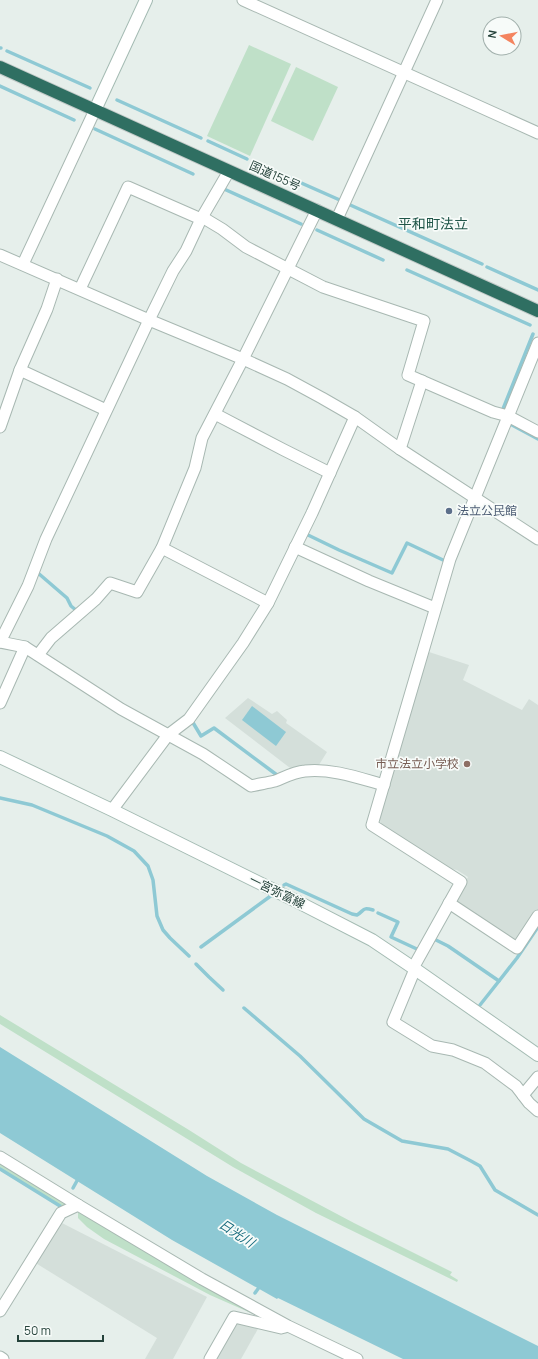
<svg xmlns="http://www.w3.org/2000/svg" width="538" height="1359" viewBox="0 0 538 1359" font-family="Manrope,'Noto Sans JP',sans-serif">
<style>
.built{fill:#d4dfda}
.green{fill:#bfe0c8}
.water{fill:#8ec9d4}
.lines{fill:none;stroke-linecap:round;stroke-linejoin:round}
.stream{stroke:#8ec9d4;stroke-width:3.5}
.street-casing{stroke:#a8b8b2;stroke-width:13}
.secondary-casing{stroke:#a4bbb3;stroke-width:14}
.highway-casing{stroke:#c2cac8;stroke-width:14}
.street{stroke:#fff;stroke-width:11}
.secondary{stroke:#fff;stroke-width:12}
.highway{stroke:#2f6f62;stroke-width:12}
.service-dot{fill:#5c6f8a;stroke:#f7fbf9;stroke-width:1.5}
.education-dot{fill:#8d6e63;stroke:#f7fbf9;stroke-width:1.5}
.labels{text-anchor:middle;stroke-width:3.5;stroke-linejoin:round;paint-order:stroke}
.street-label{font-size:12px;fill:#24423a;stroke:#f7fbf9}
.service-label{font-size:12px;fill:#4e5e75;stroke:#f7fbf9;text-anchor:start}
.education-label{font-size:12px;fill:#785e54;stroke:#f7fbf9;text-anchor:end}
.water-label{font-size:13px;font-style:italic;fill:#1c6f80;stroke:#f7fbf9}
.quarter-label{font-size:14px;fill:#1f5548;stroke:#f7fbf9}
</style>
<rect width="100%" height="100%" fill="#e6efeb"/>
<!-- built -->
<g class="built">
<polygon points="429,652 469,665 463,680 522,710 529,699 538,705 538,911 520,939 512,941 459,905 457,898 468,877 457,870 446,868 384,829 379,819"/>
<polygon points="248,698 272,714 277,711 287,720 286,723 327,752 317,768 294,771 225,718"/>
<polygon points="60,1222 207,1297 173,1359 145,1359 157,1338 34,1262"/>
<polygon points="234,1322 259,1327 241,1359 218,1359 214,1357"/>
</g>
<!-- green -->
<g class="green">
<polygon points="249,45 291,64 250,156 207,136"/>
<polygon points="296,67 338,87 313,141 271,121"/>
<polygon points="0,1015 189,1130 241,1163 354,1223 452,1272 450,1275 458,1280 457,1282 316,1213 233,1167 0,1024"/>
<polygon points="0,1160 69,1203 65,1208 0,1168"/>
<polygon points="82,1211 267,1320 210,1295 104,1239 87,1227 78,1218 78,1213"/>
</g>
<!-- water -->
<g class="water">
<polygon points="252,706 286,732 276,746 242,720"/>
<polygon points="0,1047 207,1176 277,1215 538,1346 538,1359 403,1359 278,1298 277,1299 172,1240 0,1133"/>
</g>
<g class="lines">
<!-- stream -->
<g class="stream">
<polyline points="0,48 1,48"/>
<polyline points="7,51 90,88"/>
<polyline points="0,86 74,120"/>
<polyline points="117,100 201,138"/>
<polyline points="95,129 193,174"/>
<polyline points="208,141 247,159"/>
<polyline points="254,162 342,201"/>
<polyline points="224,189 301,224"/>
<polyline points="348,204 482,264"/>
<polyline points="317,230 383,260"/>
<polyline points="487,267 538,290"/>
<polyline points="407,270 530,325"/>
<polyline points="503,409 533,334"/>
<polyline points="512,425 538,439"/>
<polyline points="308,535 339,550 392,573 407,543 443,560"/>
<polyline points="38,573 67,598 71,606 77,611"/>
<polyline points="192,721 201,736 214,728 277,775"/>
<polyline points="0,798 32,805 107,836 134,851 148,866 153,880 157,916 163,930 170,938 189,956"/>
<path d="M284 885 286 884 352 914 357 915C365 910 362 907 373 910"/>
<polyline points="378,913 398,922 391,937 419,950 420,948"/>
<polyline points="434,939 448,946 499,981 517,958 538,927"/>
<polyline points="201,947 272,895"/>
<polyline points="196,964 209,977 223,990"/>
<polyline points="480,1005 499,981"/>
<polyline points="244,1008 300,1056 364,1119 402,1141 448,1149 471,1161 480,1166 495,1190 538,1215"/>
<polyline points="0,1169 60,1206"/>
<polyline points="73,1188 78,1179"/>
<polyline points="255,1293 260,1286"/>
</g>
<!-- street casing -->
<g class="street-casing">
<g id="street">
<polyline points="243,0 538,133"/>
<polyline points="202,217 222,229 246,247 323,287 424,321 408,375 493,412 508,416 538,432"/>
<polyline points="337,219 437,0"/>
<polyline points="0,255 149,320 243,359 287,379 322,398 355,417 400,449 538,539"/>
<polyline points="23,264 95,110"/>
<polyline points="80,289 128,187 201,219"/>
<polyline points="20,370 47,309 57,279"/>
<polyline points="215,414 284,450 330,473"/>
<polyline points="0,427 20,370 106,410"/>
<polyline points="400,449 422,381"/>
<polyline points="295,547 369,581 435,608"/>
<polyline points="162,548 268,603"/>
<polyline points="0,642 28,586 46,539 149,320 173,271 186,251 201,219 229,171"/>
<path d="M0 642 25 647 121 709 203 754 251 786C259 784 267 783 275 781 285 777 294 772 305 771 331 768 359 778 384 785"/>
<polyline points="38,655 51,638 96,599 110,583 137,592 162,548 195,468 202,438 243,359 317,210"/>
<polyline points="0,703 25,647"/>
<polyline points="112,810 168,735 189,719 243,643 268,603 312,513 355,417"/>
<polyline points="449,903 517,948 538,916"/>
<polyline points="413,968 461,882 372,825 450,559 538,343"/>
<polyline points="415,969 393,1022 432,1046 453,1050 485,1063 516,1086 529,1103 538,1111"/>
<polyline points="523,1095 538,1077"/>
<polyline points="0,1157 78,1205 202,1279 288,1326 357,1359"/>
<polyline points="0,1311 61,1213 78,1205"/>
<polyline points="0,1357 3,1359"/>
<polyline points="210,1359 234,1317 281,1328 285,1327"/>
</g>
</g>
<!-- secondary casing -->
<g class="secondary-casing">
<g id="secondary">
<polyline points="95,110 146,0"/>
<polyline points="0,757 112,810 298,902 372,940 415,969 538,1055"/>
</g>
</g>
<!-- highway casing -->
<g class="highway-casing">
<polyline id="highway" points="0,67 538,311"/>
</g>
<!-- street -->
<use href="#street" class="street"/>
<!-- secondary -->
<use href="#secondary" class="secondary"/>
<!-- highway -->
<use href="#highway" class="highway"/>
</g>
<!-- markers -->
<circle class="service-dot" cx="449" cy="511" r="4"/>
<circle class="education-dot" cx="467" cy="764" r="4"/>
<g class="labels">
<!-- street labels -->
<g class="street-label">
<text transform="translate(275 176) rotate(24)" y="4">国道155号</text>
<text transform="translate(277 892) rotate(26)" y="4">一宮弥富線</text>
</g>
<!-- service labels -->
<g class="service-label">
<text x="457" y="515">法立公民館</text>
</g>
<!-- education labels -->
<g class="education-label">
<text x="459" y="768">市立法立小学校</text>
</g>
<!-- water labels -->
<g class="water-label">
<text transform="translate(237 1233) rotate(33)" y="5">日光川</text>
</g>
<!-- quarter labels -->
<g class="quarter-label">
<text x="433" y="229">平和町法立</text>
</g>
</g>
<!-- north arrow -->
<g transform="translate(502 36) rotate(280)"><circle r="19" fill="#f7fbf9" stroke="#a3b1ad"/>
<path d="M0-3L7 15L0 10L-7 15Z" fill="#f4845f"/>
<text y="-6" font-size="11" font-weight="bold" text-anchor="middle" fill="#24423a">N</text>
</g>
<!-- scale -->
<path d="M18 1335v6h85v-6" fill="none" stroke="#24423a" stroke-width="2"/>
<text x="24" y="1335" font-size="12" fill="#24423a" stroke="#f7fbf9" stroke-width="3" paint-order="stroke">50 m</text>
</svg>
